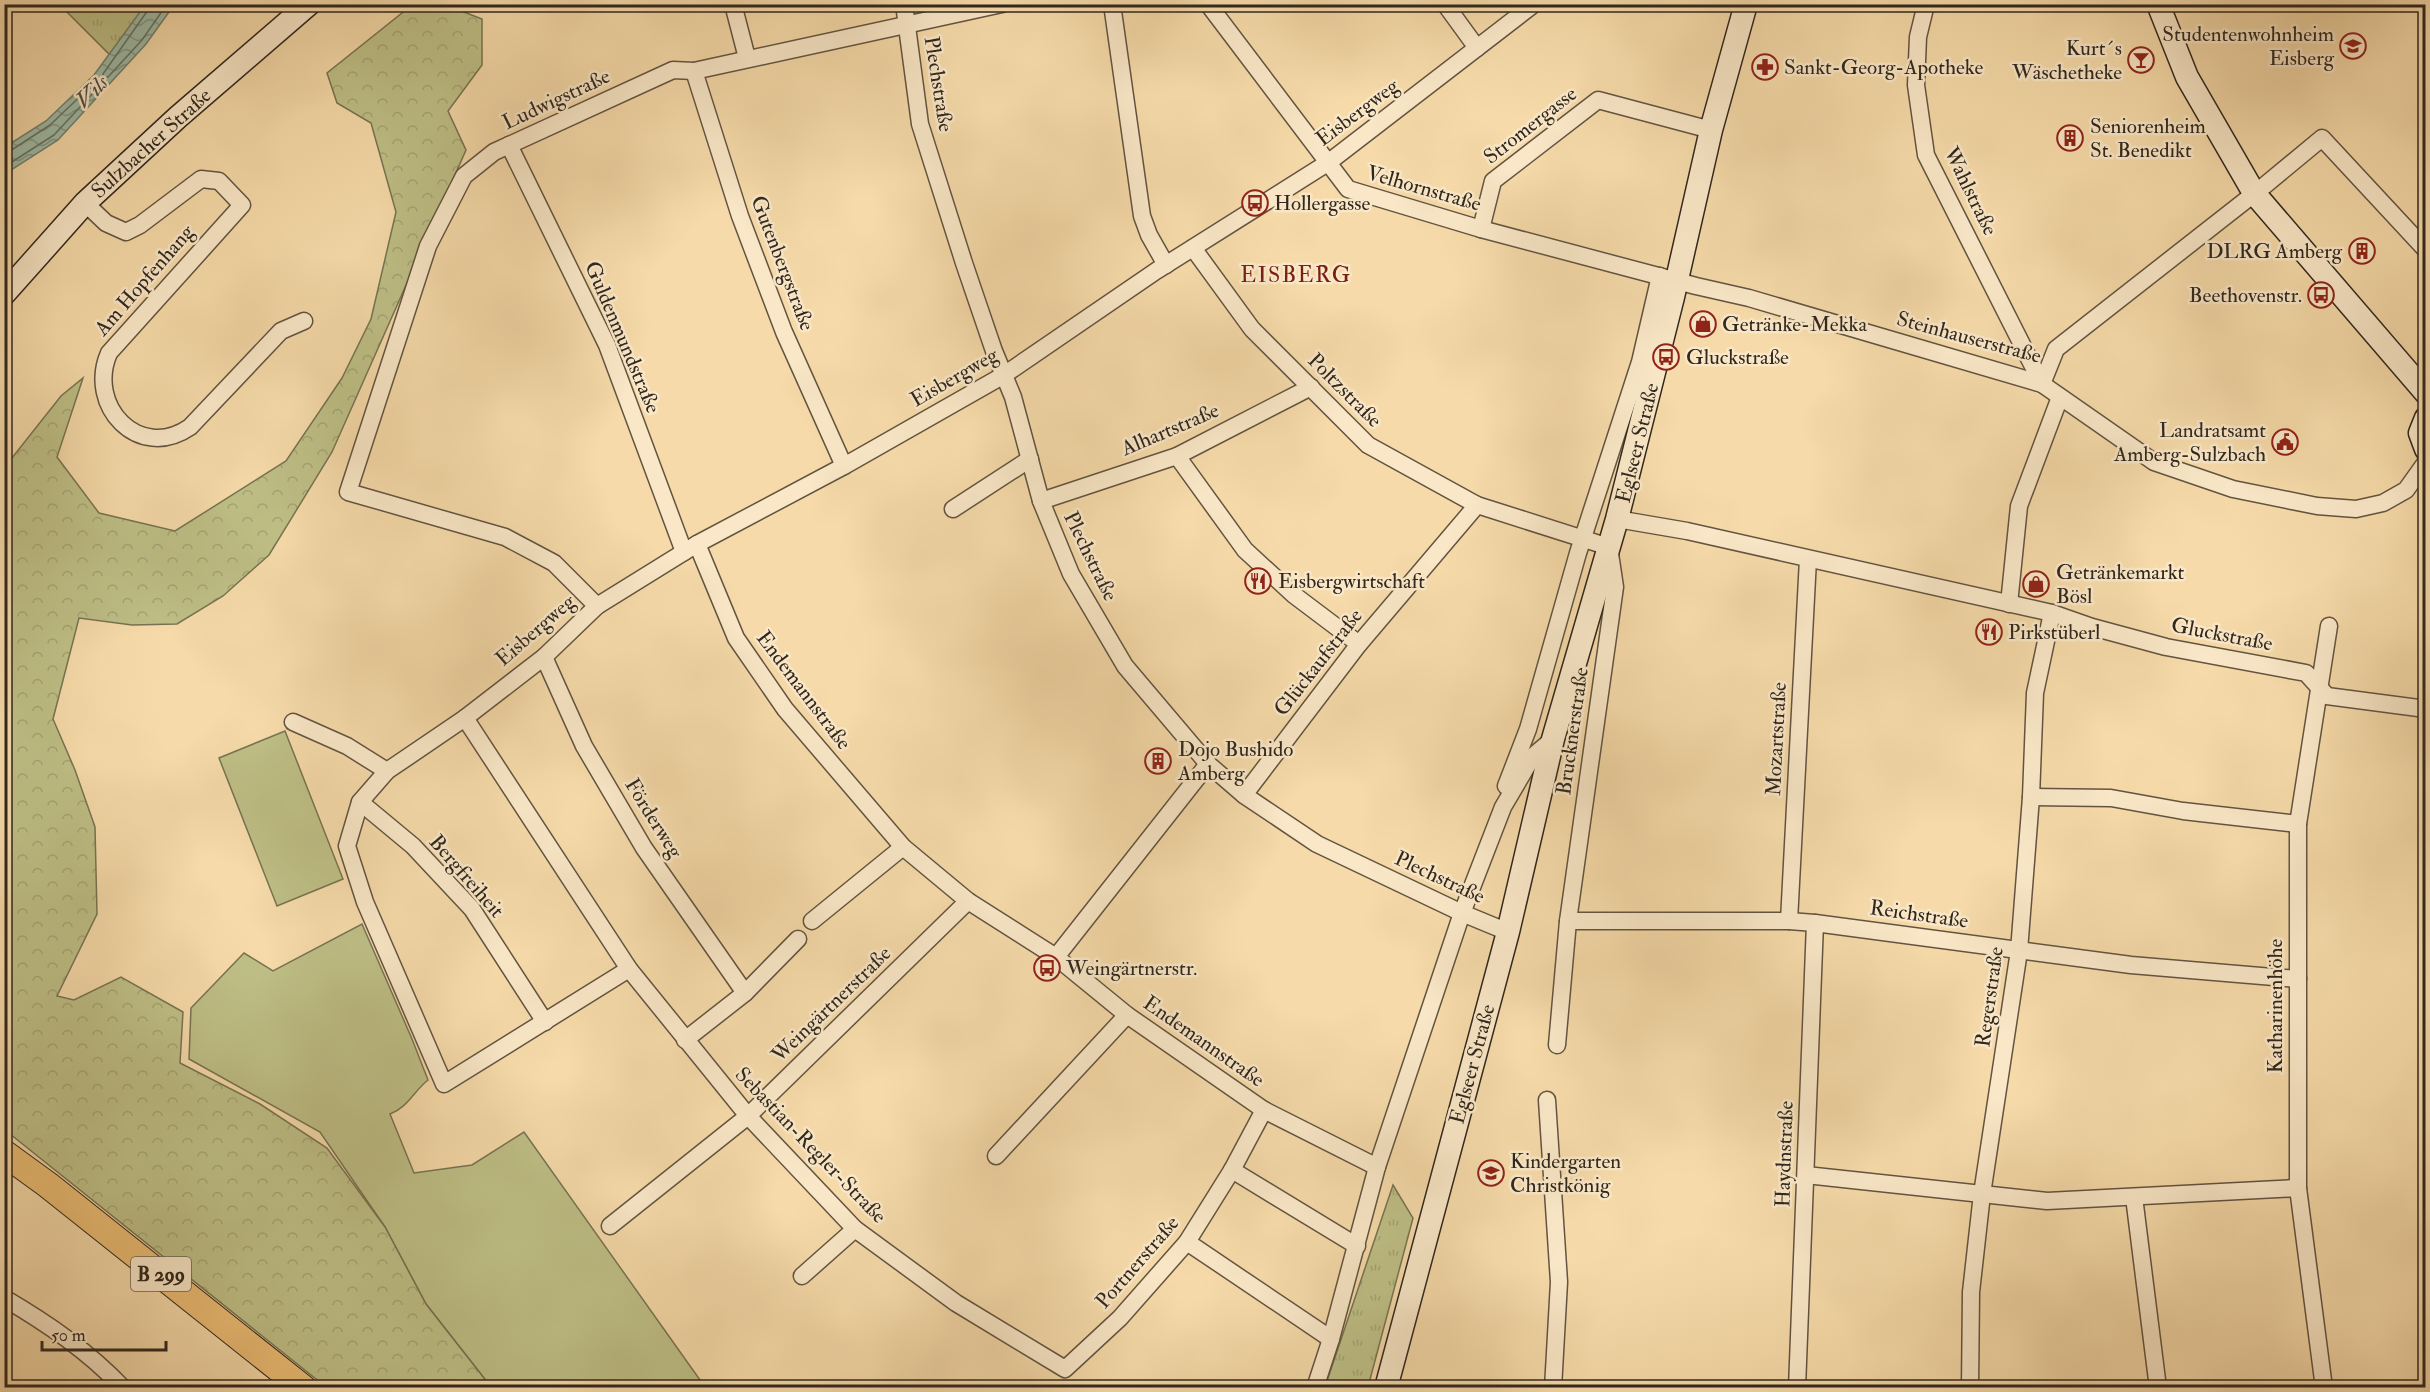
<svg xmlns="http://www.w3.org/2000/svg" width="2430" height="1392" viewBox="0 0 2430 1392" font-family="'IM FELL Double Pica',serif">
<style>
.green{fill:#bebf86;stroke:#777352;stroke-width:1.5}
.forest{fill:url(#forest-crowns);stroke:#777352;stroke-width:1.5}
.park{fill:url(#park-tufts);stroke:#777352;stroke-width:1.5}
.water{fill:url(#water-waves);stroke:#718070;stroke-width:1.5}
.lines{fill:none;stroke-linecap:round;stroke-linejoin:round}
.shore{stroke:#667162;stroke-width:1.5}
.street-casing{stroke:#625441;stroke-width:19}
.secondary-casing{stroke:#30271e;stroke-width:25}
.primary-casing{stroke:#30271e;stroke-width:28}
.street{stroke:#f9e7c7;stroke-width:16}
.secondary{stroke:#f9e7c7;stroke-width:22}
.primary{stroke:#ebbd74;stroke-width:26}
.labels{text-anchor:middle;stroke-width:5;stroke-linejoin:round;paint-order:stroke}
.shield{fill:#f9e7c7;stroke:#6c6151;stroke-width:1.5}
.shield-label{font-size:20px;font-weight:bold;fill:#30271e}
.poi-label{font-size:21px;fill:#30271e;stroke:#f9e7c7;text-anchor:start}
.street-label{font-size:21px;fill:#30271e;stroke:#f9e7c7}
.water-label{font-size:22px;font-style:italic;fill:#4b4c40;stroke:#f9e7c7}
.neighbourhood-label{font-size:22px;letter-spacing:1.5px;fill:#7a1f14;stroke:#f9e7c7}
</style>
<defs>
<pattern id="forest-crowns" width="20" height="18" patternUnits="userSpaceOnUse" patternTransform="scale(1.5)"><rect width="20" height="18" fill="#bebf86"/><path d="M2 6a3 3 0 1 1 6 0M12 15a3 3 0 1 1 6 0" fill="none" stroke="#a4a473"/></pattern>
<pattern id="park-tufts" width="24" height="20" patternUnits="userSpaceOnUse" patternTransform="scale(1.5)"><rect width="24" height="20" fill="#bebf86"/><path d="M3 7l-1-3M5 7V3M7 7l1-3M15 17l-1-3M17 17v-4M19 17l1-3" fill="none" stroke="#a4a473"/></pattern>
<pattern id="water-waves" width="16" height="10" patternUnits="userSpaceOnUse" patternTransform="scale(1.5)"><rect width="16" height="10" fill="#9dbba7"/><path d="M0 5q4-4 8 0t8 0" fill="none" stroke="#809887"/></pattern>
</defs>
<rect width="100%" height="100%" fill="#f6daa9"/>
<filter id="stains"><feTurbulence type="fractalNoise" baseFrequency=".00333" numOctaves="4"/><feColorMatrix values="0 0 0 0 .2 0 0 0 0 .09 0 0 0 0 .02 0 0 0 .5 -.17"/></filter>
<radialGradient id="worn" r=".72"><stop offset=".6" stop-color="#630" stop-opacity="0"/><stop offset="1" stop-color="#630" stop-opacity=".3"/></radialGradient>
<!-- green -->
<g class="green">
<polygon points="285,731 343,879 277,906 219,758"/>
<path d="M362 924 412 1039 428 1080C414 1091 407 1108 390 1114L414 1173 472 1165 524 1132 705 1387H491L426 1304 385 1227 320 1132 189 1059 191 1008 244 953 273 971Z"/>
</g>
<!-- forest -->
<polygon class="forest" points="412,5 446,5 482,19 482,65 448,111 466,150 332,452 269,555 223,596 177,624 132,625 79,618 53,719 75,770 95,827 97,914 57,996 74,1000 121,977 183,1012 180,1063 260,1104 327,1148 385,1227 426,1304 491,1387 326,1387 5,1130 4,468 61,396 83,378 57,457 99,513 175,531 286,461 342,378 371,319 396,212 371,123 337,103 327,73"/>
<!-- park -->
<g class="park">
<polygon points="60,5 155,5 116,61"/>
<polygon points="1393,1185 1413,1218 1368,1387 1325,1387"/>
</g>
<!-- water -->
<polygon class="water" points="145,5 174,5 146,44 58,140 5,174 5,147 46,121 94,75"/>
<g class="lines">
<!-- shore -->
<g class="shore">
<polyline points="150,4 148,10 103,74 104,78 108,77 142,40 167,4"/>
<polyline points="4,151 10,151 50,125 89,88 93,89 93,93 54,135 4,167"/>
</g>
<!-- street casing -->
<g class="street-casing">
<g id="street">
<polyline points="733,4 747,58"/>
<polyline points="904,4 920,124 964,263 994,351 1013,397 1041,501 1071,574 1125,666 1208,764 1244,795 1317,844 1462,913 1508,932"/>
<polyline points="1112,4 1142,216 1149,235 1166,265"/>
<polyline points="1208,4 1348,189 1481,229 1696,286 1749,298 2042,384 2154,462 2233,489 2317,506 2356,509 2383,503 2406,490 2426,462"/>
<polyline points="1445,4 1477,48"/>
<polyline points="1926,4 1918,37 1916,85 1926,155 2042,384"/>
<polyline points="694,71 740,216 784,332 844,466"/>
<polyline points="509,145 607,345 684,552"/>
<path d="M85 203 106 223 126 232 140 225 201 179 219 181 242 205 109 353C86 406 139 462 190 427L281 331 304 321"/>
<polyline points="1481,229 1493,181 1598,100 1711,130"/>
<polyline points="1193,248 1252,329 1368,445 1477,505 1609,547 1615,587 1568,921 1557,1045"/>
<polyline points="2042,384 2056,349 2264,186 2322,138 2426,250"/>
<polyline points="1177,456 1245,550 1294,595 1359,644"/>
<polyline points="1041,501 1177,456 1311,387"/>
<polyline points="953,509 1030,459"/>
<polyline points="1617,519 1687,531 2052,613 2092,627 2166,647 2306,673 2327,696 2426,709"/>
<polyline points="697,544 736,638 785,709 903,847 968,901 1056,957 1127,1015 1264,1110 1377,1167"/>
<polyline points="2009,604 2019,506 2060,397"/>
<polyline points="597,606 554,563 505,537 348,492 428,246 464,176 494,152 673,70 694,71 1002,4"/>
<polyline points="544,657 584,746 644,848 745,993"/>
<polyline points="465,718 629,969 748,1116 855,1229 956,1303 1065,1369 1120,1318 1187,1242 1232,1170 1264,1110"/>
<polyline points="293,722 347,746 387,771"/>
<polyline points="1506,786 1528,729 1578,553 1640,362 1660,276"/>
<polyline points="1244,795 1359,644 1477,505"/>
<polyline points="2031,797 2111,798 2183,811 2298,824"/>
<polyline points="360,802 413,846 472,909 545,1022"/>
<polyline points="812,921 903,847"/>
<polyline points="1568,921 1789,921 1815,923 2131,965 2298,979"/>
<polyline points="1789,921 1808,559"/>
<polyline points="1056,957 1208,764"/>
<polyline points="629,969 444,1084 365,902 347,846 360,802 387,771 465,718 544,657 597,606 697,544 844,466 1004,375 1156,271 1329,162 1534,4"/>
<polyline points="685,1040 745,993 798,939"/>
<polyline points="1547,1100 1559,1282 1553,1388"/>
<polyline points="996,1156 1127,1015"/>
<polyline points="1232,1170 1357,1246"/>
<polyline points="1806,1175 2047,1201 2298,1188"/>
<polyline points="2134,1197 2158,1388"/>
<polyline points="610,1226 748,1116 968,901"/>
<polyline points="1187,1242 1331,1339"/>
<polyline points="802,1276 855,1229"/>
<path d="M4 1298C48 1324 88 1351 123 1388"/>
<polyline points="1315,1388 1331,1339 1377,1167 1462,913 1503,807 1533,756 1553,739"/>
<polyline points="1797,1388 1815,923"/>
<polyline points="1970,1388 1971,1292 1982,1194 2019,951 2031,797 2035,693 2052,613"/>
<polyline points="2324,1388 2298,1188 2298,824 2329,626"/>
</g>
</g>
<!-- secondary casing -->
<g class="secondary-casing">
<g id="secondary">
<polyline points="2158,4 2187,77 2254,193 2426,393"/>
<polyline points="4,294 85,203 178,117 309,4"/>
<polyline points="2426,418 2420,433 2426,449"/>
<polyline points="1386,1388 1508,932 1553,739 1617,519 1673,297 1711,130 1746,4"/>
</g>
</g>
<!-- primary casing -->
<g class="primary-casing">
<polyline id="primary" points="4,1153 48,1185 303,1388"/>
</g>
<!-- street -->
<use href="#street" class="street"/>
<!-- secondary -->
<use href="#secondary" class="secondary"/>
<!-- primary -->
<use href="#primary" class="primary"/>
</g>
<!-- icons -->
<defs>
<g id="university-ring" transform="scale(1.35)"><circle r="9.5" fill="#f9e7c7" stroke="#8f2418" stroke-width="1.5"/><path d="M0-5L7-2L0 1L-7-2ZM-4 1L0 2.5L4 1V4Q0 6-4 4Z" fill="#8f2418"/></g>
<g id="bar-ring" transform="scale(1.35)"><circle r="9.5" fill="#f9e7c7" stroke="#8f2418" stroke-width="1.5"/><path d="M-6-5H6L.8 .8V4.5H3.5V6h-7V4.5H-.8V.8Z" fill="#8f2418"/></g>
<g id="pharmacy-ring" transform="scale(1.35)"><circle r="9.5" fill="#f9e7c7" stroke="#8f2418" stroke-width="1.5"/><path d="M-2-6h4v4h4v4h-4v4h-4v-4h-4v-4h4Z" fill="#8f2418"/></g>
<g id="building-ring" transform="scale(1.35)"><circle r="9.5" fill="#f9e7c7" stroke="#8f2418" stroke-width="1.5"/><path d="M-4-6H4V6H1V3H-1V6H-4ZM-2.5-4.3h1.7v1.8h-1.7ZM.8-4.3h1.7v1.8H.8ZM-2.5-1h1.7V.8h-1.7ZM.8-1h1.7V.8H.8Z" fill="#8f2418"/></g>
<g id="bus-ring" transform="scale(1.35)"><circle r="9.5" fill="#f9e7c7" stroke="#8f2418" stroke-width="1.5"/><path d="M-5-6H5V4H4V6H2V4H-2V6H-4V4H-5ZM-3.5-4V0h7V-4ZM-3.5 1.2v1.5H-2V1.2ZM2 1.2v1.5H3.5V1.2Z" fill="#8f2418"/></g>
<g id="shop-ring" transform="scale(1.35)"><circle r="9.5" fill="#f9e7c7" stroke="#8f2418" stroke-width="1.5"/><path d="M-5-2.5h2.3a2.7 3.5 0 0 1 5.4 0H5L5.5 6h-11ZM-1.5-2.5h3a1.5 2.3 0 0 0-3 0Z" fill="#8f2418"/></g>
<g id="civic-ring" transform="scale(1.35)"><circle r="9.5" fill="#f9e7c7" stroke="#8f2418" stroke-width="1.5"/><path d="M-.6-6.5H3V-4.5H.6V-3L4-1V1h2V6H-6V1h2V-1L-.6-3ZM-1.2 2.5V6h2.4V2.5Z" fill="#8f2418"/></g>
<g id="restaurant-ring" transform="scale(1.35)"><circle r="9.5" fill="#f9e7c7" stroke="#8f2418" stroke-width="1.5"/><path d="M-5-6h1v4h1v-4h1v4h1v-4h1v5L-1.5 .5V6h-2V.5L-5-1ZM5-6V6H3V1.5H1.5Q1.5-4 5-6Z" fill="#8f2418"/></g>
<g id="school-ring" transform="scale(1.35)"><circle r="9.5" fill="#f9e7c7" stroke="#8f2418" stroke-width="1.5"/><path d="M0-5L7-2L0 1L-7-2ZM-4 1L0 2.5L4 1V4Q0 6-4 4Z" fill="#8f2418"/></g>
</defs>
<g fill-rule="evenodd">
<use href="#university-ring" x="2353" y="46"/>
<use href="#bar-ring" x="2141" y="60"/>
<use href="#pharmacy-ring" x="1765" y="67"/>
<use href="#building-ring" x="2070" y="138"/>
<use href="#bus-ring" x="1255" y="203"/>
<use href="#building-ring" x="2362" y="251"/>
<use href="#bus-ring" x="2321" y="295"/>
<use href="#shop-ring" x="1703" y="324"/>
<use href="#bus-ring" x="1666" y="357"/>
<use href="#civic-ring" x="2285" y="442"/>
<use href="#restaurant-ring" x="1258" y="581"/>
<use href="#shop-ring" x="2036" y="584"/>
<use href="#restaurant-ring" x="1989" y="632"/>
<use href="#building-ring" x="1158" y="761"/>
<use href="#bus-ring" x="1047" y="968"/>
<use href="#school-ring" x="1491" y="1173"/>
</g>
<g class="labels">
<!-- shield labels -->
<rect class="shield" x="131" y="1257" width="60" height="34" rx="4.5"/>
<g class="shield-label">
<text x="161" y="1281">B 299</text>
</g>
<!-- poi labels -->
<g class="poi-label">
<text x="2334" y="41" text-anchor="end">Studentenwohnheim<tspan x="2334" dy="24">Eisberg</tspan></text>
<text x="2122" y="55" text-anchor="end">Kurt´s<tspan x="2122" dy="24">Wäschetheke</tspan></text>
<text x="1784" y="74">Sankt-Georg-Apotheke</text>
<text x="2090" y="133">Seniorenheim<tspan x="2090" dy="24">St. Benedikt</tspan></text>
<text x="1274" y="210">Hollergasse</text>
<text x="2342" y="258" text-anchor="end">DLRG Amberg</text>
<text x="2302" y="302" text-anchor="end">Beethovenstr.</text>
<text x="1722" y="331">Getränke-Mekka</text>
<text x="1686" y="364">Gluckstraße</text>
<text x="2266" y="437" text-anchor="end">Landratsamt<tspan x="2266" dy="24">Amberg-Sulzbach</tspan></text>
<text x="2056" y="579">Getränkemarkt<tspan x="2056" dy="24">Bösl</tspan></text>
<text x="1278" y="588">Eisbergwirtschaft</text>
<text x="2008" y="639">Pirkstüberl</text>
<text x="1178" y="756">Dojo Bushido<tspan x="1178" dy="24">Amberg</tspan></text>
<text x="1066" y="975">Weingärtnerstr.</text>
<text x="1510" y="1168">Kindergarten<tspan x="1510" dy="24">Christkönig</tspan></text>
</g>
<!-- street labels -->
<g class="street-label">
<text transform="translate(939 84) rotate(81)" y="7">Plechstraße</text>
<text transform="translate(556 99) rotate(-25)" y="7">Ludwigstraße</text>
<text transform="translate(1357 112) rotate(-37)" y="7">Eisbergweg</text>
<text transform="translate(1530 125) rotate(-38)" y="7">Stromergasse</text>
<text transform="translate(151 143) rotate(-42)" y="7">Sulzbacher Straße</text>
<text transform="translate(1424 188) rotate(16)" y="7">Velhornstraße</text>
<text transform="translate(1971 191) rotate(64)" y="7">Wahlstraße</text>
<text transform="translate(783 263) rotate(69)" y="7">Gutenbergstraße</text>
<text transform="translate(144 280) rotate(-49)" y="7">Am Hopfenhang</text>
<text transform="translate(623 337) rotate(67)" y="7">Guldenmundstraße</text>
<text transform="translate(1969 337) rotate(15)" y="7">Steinhauserstraße</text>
<text transform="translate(954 377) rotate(-30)" y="7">Eisbergweg</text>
<text transform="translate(1345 390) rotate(45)" y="7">Poltzstraße</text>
<text transform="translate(1170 429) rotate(-23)" y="7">Alhartstraße</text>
<text transform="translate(1637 443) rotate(-76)" y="7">Eglseer Straße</text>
<text transform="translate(1091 556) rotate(64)" y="7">Plechstraße</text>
<text transform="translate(535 630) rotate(-41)" y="7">Eisbergweg</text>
<text transform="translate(2222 634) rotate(11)" y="7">Gluckstraße</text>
<text transform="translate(1318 662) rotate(-52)" y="7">Glückaufstraße</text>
<text transform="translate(804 690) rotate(53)" y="7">Endemannstraße</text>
<text transform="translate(1572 731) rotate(-82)" y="7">Brucknerstraße</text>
<text transform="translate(1776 739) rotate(-87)" y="7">Mozartstraße</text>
<text transform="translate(654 818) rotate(58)" y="7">Förderweg</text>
<text transform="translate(467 876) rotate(49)" y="7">Bergfreiheit</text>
<text transform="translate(1440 877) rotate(25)" y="7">Plechstraße</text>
<text transform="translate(1919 914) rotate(8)" y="7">Reichstraße</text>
<text transform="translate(1989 997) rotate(-82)" y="7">Regerstraße</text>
<text transform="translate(831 1004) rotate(-44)" y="7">Weingärtnerstraße</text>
<text transform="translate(2275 1006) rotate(-90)" y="7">Katharinenhöhe</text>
<text transform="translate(1204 1041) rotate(35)" y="7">Endemannstraße</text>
<text transform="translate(1472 1064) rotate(-75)" y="7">Eglseer Straße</text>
<text transform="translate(811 1145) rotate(46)" y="7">Sebastian-Regler-Straße</text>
<text transform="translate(1784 1154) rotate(-88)" y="7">Haydnstraße</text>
<text transform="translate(1137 1262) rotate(-49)" y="7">Portnerstraße</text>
</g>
<!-- water labels -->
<g class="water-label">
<text transform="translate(91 91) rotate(-45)" y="8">Vils</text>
</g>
<!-- neighbourhood labels -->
<g class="neighbourhood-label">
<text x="1296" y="282">EISBERG</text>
</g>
</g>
<!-- margin -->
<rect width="2430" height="1392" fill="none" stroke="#f6daa9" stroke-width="24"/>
<rect x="6" y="6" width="2418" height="1380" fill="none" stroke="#30271e" stroke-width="3"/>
<rect x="12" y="12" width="2406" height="1368" fill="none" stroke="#30271e" stroke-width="1.5"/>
<!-- scale -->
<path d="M42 1341v9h124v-9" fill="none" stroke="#30271e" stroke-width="3"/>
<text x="51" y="1341" font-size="18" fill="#30271e" stroke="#f9e7c7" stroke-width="4.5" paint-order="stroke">50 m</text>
<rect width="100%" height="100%" filter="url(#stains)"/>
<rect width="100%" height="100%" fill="url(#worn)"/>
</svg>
